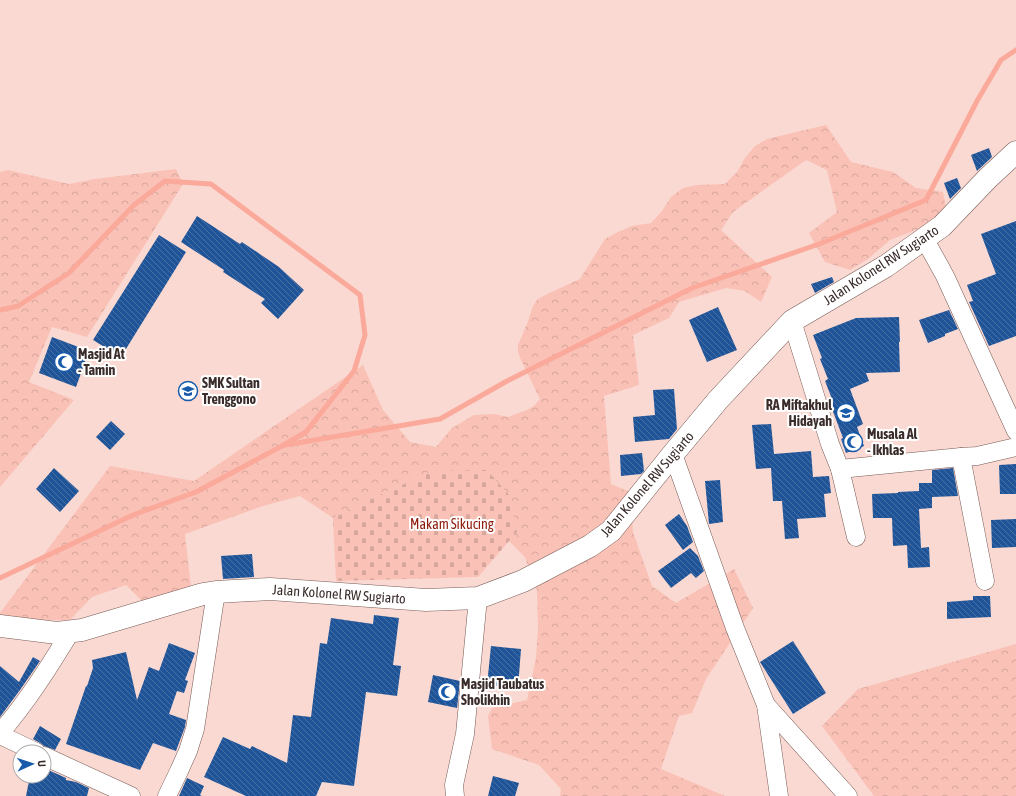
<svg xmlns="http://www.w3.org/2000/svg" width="1016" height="796" viewBox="0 0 1016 796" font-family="'Asap Condensed',sans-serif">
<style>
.forest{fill:url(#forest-crowns)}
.cemetery{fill:url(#cemetery-stones)}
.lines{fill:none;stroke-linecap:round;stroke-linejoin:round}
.stream{stroke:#faa99a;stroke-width:5}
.building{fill:url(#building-back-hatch)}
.street-casing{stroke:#785c56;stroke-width:19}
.secondary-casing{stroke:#785c56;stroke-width:23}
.street{stroke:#fff;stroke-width:18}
.secondary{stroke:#fff;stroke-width:22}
.labels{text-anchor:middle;stroke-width:4;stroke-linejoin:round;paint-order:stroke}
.street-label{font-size:14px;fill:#392c2a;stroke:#fff}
.poi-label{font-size:14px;font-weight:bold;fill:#392c2a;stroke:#fff;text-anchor:start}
.park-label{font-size:14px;fill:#8e1a0b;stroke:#fff}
</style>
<defs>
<pattern id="forest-crowns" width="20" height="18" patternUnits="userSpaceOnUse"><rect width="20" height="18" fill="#fac1b6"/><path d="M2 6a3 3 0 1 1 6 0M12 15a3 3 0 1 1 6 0" fill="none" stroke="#d7a69d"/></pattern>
<pattern id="cemetery-stones" width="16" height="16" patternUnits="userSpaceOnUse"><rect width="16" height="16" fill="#fac1b6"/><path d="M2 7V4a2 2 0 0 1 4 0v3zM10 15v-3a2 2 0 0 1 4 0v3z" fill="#d7a69d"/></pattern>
<pattern id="building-back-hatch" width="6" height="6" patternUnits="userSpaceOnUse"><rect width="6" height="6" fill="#1f5598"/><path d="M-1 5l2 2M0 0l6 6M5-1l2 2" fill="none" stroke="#4870a2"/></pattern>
</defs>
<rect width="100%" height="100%" fill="#fad9d2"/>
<!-- forest -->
<g class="forest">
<polygon points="826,125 851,162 893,172 916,188 943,192 946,208 921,228 890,240 868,259 850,270 825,262 809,233 837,212 827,170 806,160 733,212 721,230 772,277 761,302 745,291 726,288 679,302 669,318 633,335 639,385 604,396 611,484 630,492 633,532 652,586 676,603 734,569 753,608 706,679 692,713 679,716 661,769 725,796 560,796 561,789 539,765 492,749 488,716 492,708 527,700 536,658 538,628 537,590 525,557 509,541 517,532 433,471 377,496 333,518 300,496 263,506 185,534 191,588 143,602 126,585 92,597 70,620 0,621 0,613 110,466 194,481 363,365 383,410 410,442 436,447 452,428 474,415 494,414 508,417 527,410 534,406 540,399 521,360 518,352 518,345 527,324 533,306 537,300 543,296 580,279 605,239 618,232 632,226 651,223 662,211 671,197 683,188 697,185 725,184 737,172 745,158 755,146 767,139"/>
<polygon points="176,169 183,184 87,337 52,327 29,382 74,400 0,487 0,172 8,170 69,184 95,179"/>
<polygon points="1016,644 1016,796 874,796 822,726 858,689"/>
</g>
<!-- cemetery -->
<polygon class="cemetery" points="487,470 509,495 517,532 478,577 336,581 333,518 377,496 433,471"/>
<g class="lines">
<!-- stream -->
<g class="stream">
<polyline points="0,310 18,306 69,273 134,205 165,181 211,184 360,295 365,335 354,371 306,432 282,446 196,492 133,515 0,578"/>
<polyline points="285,445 440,419 507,381 692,288 819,244 926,200 977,101 1001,60 1016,50"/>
</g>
</g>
<!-- building -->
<g class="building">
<polygon points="989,148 992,157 977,171 971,155"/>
<polygon points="957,178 961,188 950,199 944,183"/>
<polygon points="197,216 240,244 242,242 279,267 304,290 278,319 261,303 265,299 223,272 224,270 181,242"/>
<polygon points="1016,221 1016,336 989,346 969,302 973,301 967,285 996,274 981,234"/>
<polygon points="159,235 186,252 121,357 93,340"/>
<polygon points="832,277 834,282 815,293 811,284"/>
<polygon points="718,307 737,350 707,362 689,320"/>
<polygon points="949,310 958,329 945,334 945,336 928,343 919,320"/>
<polygon points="899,317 900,342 899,342 900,372 866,373 869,381 850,389 863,424 857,427 864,446 846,453 841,439 843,438 829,401 832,399 825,381 828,379 820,359 822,358 813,335 856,318"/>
<polygon points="52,337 89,351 76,387 39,373"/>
<polygon points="674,389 677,429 669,439 635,442 633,417 655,415 653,390"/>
<polygon points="111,421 125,434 110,450 96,437"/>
<polygon points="771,424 774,454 811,451 813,477 829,476 831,493 824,494 826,517 797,519 799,538 785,539 782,501 773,501 771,468 756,469 752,425"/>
<polygon points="642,453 644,471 641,474 621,476 620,455"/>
<polygon points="1016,464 1016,494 1000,494 999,465"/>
<polygon points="54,468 79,491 60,512 36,489"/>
<polygon points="953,468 958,496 932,497 932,508 919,509 921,548 929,547 930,567 908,568 907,545 893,546 892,518 873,518 872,494 898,493 898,492 919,491 919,483 932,483 932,470"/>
<polygon points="720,480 723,522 709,524 705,481"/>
<polygon points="679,514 687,526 693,542 683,550 665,525"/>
<polygon points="1016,519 1016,547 992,548 991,520"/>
<polygon points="690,548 698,556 704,571 696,578 691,573 671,588 658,571"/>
<polygon points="252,554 254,577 223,579 221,556"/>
<polygon points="973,596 990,596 991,617 947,619 947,602 973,600"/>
<polygon points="374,615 399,618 393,665 401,666 397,696 366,692 354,786 322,782 316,796 246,796 204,777 223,737 250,749 252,746 287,763 293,715 311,717 320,643 327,644 331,618 373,624"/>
<polygon points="793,641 826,693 793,714 760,662"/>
<polygon points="169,643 195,653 185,680 188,681 184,693 177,691 169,714 186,720 185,727 176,751 153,743 140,770 66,744 86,686 87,686 93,668 92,660 126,652 137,700 149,667 159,671"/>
<polygon points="491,646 521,649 518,688 487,685"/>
<polygon points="33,657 40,661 20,690 0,717 0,666 19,682"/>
<polygon points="433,675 460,681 457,708 428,702"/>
<polygon points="40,726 61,739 55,750 44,746 40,743 33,739"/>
<polygon points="44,768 66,778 66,780 76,782 89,788 87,796 26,796 30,776 44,776"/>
<polygon points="493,776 519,783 515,796 488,796"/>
<polygon points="187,778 204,786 200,795 202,796 179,796"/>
</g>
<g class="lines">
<!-- street casing -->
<g class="street-casing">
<g id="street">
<polyline points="924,238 945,276 1016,431"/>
<polyline points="792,321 830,444 840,469 856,537"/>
<polyline points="673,454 735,628 766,705 779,796"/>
<polyline points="961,457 985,581"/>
<polyline points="840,469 961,457 977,456 1016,447"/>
<polyline points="766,705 848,796"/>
<path d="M0 733C27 702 49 667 71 631"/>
<polyline points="0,735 36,752"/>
<polyline points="44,756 131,796"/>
<polyline points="167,796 179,771 188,751 195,729 216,592"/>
<polyline points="455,796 454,785 465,734 478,598"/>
</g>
</g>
<!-- secondary casing -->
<g class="secondary-casing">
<polyline id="secondary" points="0,626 57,633 82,630 203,594 216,592 270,589 426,600 478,598 523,581 590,546 611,531 673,454 718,400 792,321 886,266 942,226 988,178 1016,152"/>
</g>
<!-- street -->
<use href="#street" class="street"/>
<!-- secondary -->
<use href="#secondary" class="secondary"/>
</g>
<!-- icons -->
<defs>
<g id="mosque-ring" transform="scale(1)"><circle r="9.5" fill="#fff" stroke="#185bab" stroke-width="1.5"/><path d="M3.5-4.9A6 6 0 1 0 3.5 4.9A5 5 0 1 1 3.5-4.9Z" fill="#185bab"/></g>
<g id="school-ring" transform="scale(1)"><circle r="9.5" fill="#fff" stroke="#185bab" stroke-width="1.5"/><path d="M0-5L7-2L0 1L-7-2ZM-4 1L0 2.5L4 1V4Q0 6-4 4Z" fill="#185bab"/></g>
</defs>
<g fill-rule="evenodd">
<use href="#mosque-ring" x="64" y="362"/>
<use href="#school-ring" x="188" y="391"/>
<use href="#school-ring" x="846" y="413"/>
<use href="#mosque-ring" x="853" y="442"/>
<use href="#mosque-ring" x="447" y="692"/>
</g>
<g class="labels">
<!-- street labels -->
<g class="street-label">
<text transform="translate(881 265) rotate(-33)" y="5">Jalan Kolonel RW Sugiarto</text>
<text transform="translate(647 484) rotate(-49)" y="5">Jalan Kolonel RW Sugiarto</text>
<text transform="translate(339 594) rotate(4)" y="5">Jalan Kolonel RW Sugiarto</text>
</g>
<!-- poi labels -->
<g class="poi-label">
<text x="78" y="359">Masjid At<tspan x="78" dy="16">- Tamin</tspan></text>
<text x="202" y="388">SMK Sultan<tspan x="202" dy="16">Trenggono</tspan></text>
<text x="832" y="410" text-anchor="end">RA Miftakhul<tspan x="832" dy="16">Hidayah</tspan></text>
<text x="867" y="439">Musala Al<tspan x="867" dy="16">- Ikhlas</tspan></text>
<text x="461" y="689">Masjid Taubatus<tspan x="461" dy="16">Sholikhin</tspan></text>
</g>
<!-- park labels -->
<g class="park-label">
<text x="452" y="529">Makam Sikucing</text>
</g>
</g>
<!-- north arrow -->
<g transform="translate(32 764) rotate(87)"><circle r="19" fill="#ffffff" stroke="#b0abaa"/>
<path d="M0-3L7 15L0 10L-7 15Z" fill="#185bab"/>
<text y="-6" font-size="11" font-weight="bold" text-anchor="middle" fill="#392c2a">U</text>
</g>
</svg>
